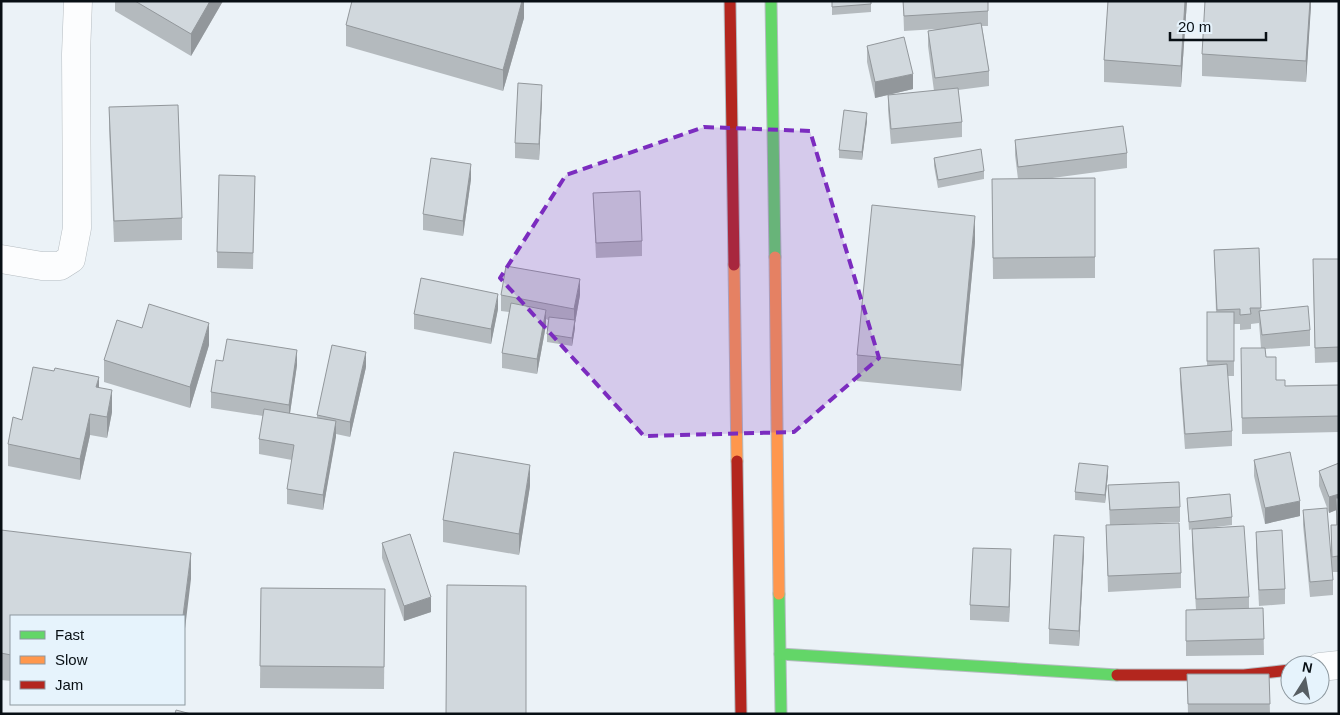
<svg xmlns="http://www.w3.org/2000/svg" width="1340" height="715" viewBox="0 0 1340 715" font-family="Arial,sans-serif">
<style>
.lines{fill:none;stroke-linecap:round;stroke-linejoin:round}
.street-casing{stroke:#b5bcc1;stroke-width:29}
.fast-casing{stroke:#b5bcc1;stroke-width:13}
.slow-casing{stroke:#b5bcc1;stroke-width:13}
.jam-casing{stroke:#b5bcc1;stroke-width:13}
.street{stroke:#fcfdfe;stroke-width:28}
.fast{stroke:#63d668;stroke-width:11}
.slow{stroke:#ff974d;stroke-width:11}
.jam{stroke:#b3261e;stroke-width:11}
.wall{fill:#b4babe}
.shaded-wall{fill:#92979b}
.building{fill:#d1d8dd;stroke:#92979b}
.marked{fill:#7b2cbf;fill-opacity:0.2;stroke:#7b2cbf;stroke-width:4;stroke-dasharray:10 6;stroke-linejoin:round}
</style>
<rect width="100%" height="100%" fill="#ebf2f7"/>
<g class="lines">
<!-- street casing -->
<g class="street-casing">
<g id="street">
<polyline points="1,259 42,266 60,266 71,259 77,228 76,54 78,1"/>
<polyline points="1320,667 1339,665"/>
</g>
</g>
<!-- fast casing -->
<g class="fast-casing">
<g id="fast">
<polyline points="771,1 775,257"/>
<polyline points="779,594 781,714"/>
<polyline points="780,654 1117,675"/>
</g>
</g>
<!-- slow casing -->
<g class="slow-casing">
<g id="slow">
<polyline points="775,257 779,594"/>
<polyline points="734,265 737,461"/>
</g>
</g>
<!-- jam casing -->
<g class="jam-casing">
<g id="jam">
<polyline points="730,1 734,265"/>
<polyline points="737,461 741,714"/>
<polyline points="1117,675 1244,675 1290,670"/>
</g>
</g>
<!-- street -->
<use href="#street" class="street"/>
<!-- fast -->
<use href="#fast" class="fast"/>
<!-- slow -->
<use href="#slow" class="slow"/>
<!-- jam -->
<use href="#jam" class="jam"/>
</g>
<!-- wall -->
<g class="wall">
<polygon points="115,1 223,1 191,56 115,11"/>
<polygon points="524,1 524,18 503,91 346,46 346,25"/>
<polygon points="832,1 871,1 871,12 832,15"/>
<polygon points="903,1 988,11 988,26 982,26 989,71 989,86 958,90 962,122 962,137 891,144 888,110 888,95 934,91 928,46 928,31 937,29 904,31"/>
<polygon points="1108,1 1187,1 1181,87 1104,82 1104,60"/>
<polygon points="1311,1 1306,82 1202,76 1202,54"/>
<polygon points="867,46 913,89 875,98 867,62"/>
<polygon points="542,100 539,160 515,158 515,143"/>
<polygon points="109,107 182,218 182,240 114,242 109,128"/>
<polygon points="867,121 862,160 839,158 839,150"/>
<polygon points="1015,140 1127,153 1127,168 1045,179 1095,178 1095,278 993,279 992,179 1018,179 1015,155"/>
<polygon points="934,158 984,171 984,179 938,188 934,166"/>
<polygon points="255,176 253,269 217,268 217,252"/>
<polygon points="471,179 463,236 423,230 423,214"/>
<polygon points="593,193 642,241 642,256 596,258"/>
<polygon points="975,242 961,391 857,381 857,355"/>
<polygon points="1259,248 1261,310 1310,330 1310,346 1265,349 1266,357 1276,380 1285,386 1339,385 1339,432 1242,434 1241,364 1261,348 1259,323 1251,324 1251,329 1240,330 1240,324 1234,324 1234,376 1228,376 1232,431 1232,446 1185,449 1180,383 1180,368 1207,366 1207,312 1216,312 1214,250"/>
<polygon points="1339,259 1339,362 1315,363 1313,274"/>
<polygon points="501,295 580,295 575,323 575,328 572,346 547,342 547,334 548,320 546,319 546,325 537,374 502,368 502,353 509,312 501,311"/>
<polygon points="498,309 491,344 414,329 414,314"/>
<polygon points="142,328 209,345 190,408 104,382 104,360"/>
<polygon points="223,361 297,365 290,413 317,418 317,415 366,367 350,437 336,434 323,510 287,504 287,489 292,460 259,454 259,439 263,416 211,408 211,392"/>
<polygon points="99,388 112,412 107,438 90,435 80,480 8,466 8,444 22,420"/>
<polygon points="1254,460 1300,516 1265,524 1254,476"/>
<polygon points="1339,463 1339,586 1338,572 1333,572 1333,595 1310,597 1303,525 1303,510 1331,560 1331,525 1336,525 1336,510 1329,513 1319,486 1319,471"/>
<polygon points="1108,474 1105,503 1075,500 1075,492"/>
<polygon points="1108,485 1180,507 1180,522 1110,525"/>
<polygon points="530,486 519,555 443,542 443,520"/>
<polygon points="1187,498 1232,517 1232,525 1200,529 1249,597 1249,609 1263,608 1264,655 1186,656 1186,610 1196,610 1192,544 1192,529 1189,530"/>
<polygon points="1106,525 1181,573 1181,588 1108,592"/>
<polygon points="1,530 191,579 11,616 11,681 1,680"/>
<polygon points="1256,532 1285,589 1285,604 1259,606 1256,547"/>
<polygon points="382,543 431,612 404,621 382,558"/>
<polygon points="1084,552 1079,646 1049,644 1049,629"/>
<polygon points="1011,565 1009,622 970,620 970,605"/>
<polygon points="261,588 385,589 384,689 260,688"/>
<polygon points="1187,674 1269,674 1270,714 1188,714"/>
</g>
<!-- shaded-wall -->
<g class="shaded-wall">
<polygon points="210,1 223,1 191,56 191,34"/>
<polygon points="522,1 524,1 524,18 503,91 503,70"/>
<polygon points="1185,1 1187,1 1181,87 1181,66"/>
<polygon points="1310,1 1311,1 1311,7 1306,82 1306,61"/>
<polygon points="913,74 913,89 875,98 875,82"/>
<polygon points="542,85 542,100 539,160 539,144"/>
<polygon points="867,113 867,121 862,160 862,152"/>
<polygon points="471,164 471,179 463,236 463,221"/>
<polygon points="975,216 975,242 961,391 961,365"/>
<polygon points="580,279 580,295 575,323 575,328 572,346 572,338 574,323 574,309"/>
<polygon points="498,294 498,309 491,344 491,329"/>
<polygon points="546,310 546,325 537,374 537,359"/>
<polygon points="209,323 209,345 190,408 190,387"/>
<polygon points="297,350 297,365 289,420 289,405"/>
<polygon points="366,352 366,367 350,437 350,422"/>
<polygon points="99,377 99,398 96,387"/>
<polygon points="112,390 112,412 107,438 107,417"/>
<polygon points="90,414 90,435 80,480 80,459"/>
<polygon points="336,421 336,437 323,510 323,495"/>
<polygon points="530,465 530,486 519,555 519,534"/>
<polygon points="1108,466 1108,474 1105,503 1105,495"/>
<polygon points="1339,494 1339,509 1329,513 1329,497"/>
<polygon points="1300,501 1300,516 1265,524 1265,508"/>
<polygon points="1084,537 1084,552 1079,646 1079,631"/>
<polygon points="1011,549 1011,565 1009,622 1009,607"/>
<polygon points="191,553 191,579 184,637 184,616 183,616"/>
<polygon points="431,597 431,612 404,621 404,606"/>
</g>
<!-- building -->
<g class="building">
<polygon points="135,1 210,1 191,34"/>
<polygon points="352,1 522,1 503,70 346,25"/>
<polygon points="832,1 871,1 871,4 832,7"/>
<polygon points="903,1 988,1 988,11 904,16"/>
<polygon points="1108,1 1185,1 1181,66 1104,60"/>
<polygon points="1205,1 1310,1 1306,61 1202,54"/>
<polygon points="981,23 989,71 935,78 928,31"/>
<polygon points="904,37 913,74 875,82 867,46"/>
<polygon points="518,83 542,85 539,144 515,143"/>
<polygon points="958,88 962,122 891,129 888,95"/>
<polygon points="178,105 182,218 114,221 109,107"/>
<polygon points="844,110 867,113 862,152 839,150"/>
<polygon points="1123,126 1127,153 1018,167 1015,140"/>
<polygon points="981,149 984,171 938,180 934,158"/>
<polygon points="431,158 471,164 463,221 423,214"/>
<polygon points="219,175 255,176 253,253 217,252"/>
<polygon points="1095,178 1095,257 993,258 992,179"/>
<polygon points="640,191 642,241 596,243 593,193"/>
<polygon points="872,205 975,216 961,365 857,355"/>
<polygon points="1259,248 1261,308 1250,308 1251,314 1240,315 1240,309 1217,310 1214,250"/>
<polygon points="1313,259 1339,259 1339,347 1315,348"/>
<polygon points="506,266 580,279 574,309 501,295"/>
<polygon points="421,278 498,294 491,329 414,314"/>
<polygon points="511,303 546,310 537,359 502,353"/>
<polygon points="149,304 209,323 190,387 104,360 117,320 142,328"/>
<polygon points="1308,306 1310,330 1262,335 1259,311"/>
<rect x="1207" y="312" width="27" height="49"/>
<polygon points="549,317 575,320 572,338 547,334"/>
<polygon points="227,339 297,350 289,405 211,392 216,360 223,361"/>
<polygon points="332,345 366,352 350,422 317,415"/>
<polygon points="1241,348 1265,348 1266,357 1276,357 1276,380 1285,380 1285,386 1339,385 1339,416 1242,418"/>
<polygon points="1227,364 1232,431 1185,434 1180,368"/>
<polygon points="33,367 54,371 55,368 99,377 96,387 112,390 107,417 90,414 80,459 8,444 13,417 22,420"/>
<polygon points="264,409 336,421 323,495 287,489 294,445 259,439"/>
<polygon points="454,452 530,465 519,534 443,520"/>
<polygon points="1290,452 1300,501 1265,508 1254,460"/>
<polygon points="1079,463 1108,466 1105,495 1075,492"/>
<polygon points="1339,463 1339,494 1329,497 1319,471"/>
<polygon points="1179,482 1180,507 1110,510 1108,485"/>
<polygon points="1230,494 1232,517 1189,522 1187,498"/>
<polygon points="1336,498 1339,498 1339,570 1338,556 1332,557 1331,525 1337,525"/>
<polygon points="1327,508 1333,580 1310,582 1303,510"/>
<polygon points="1179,523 1181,573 1108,576 1106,525"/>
<polygon points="1244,526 1249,597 1196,599 1192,529"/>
<polygon points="1,530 191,553 183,616 11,616 11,655 1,653"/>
<polygon points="1282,530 1285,589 1259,590 1256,532"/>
<polygon points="410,534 431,597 404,606 382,543"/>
<polygon points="1054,535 1084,537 1079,631 1049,629"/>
<polygon points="973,548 1011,549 1009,607 970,605"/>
<polygon points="447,585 526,586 526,714 446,714"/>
<polygon points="261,588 385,589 384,667 260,666"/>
<polygon points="1263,608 1264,639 1186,641 1186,610"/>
<polygon points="1187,674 1269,674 1270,704 1188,704"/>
<polygon points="176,710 191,714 175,714"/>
</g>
<!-- marked area -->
<path class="marked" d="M704 127 810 131 879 358 794 432 644 436 500 278 566 175Z"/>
<!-- border -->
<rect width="1340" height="715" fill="none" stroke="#080f14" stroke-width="5"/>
<!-- legend -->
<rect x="10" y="615" width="175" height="90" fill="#e6f3fc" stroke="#8d989f"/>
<rect x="20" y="631" width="25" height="8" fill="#63d668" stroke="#8d989f"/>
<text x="55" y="640" font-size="15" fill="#080f14">Fast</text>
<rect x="20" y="656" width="25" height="8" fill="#ff974d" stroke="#8d989f"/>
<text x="55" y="665" font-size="15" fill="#080f14">Slow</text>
<rect x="20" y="681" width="25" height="8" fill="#b3261e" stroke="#8d989f"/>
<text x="55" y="690" font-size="15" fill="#080f14">Jam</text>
<!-- north arrow -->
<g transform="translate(1305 680) rotate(11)"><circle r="24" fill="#e6f3fc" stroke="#8d989f"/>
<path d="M0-4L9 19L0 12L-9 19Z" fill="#575e63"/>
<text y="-8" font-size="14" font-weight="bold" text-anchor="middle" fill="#080f14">N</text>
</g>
<!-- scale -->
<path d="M1170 32v8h96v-8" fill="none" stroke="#080f14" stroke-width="2.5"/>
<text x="1178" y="32" font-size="15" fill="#080f14" stroke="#e6f3fc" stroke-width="4" paint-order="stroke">20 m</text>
</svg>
